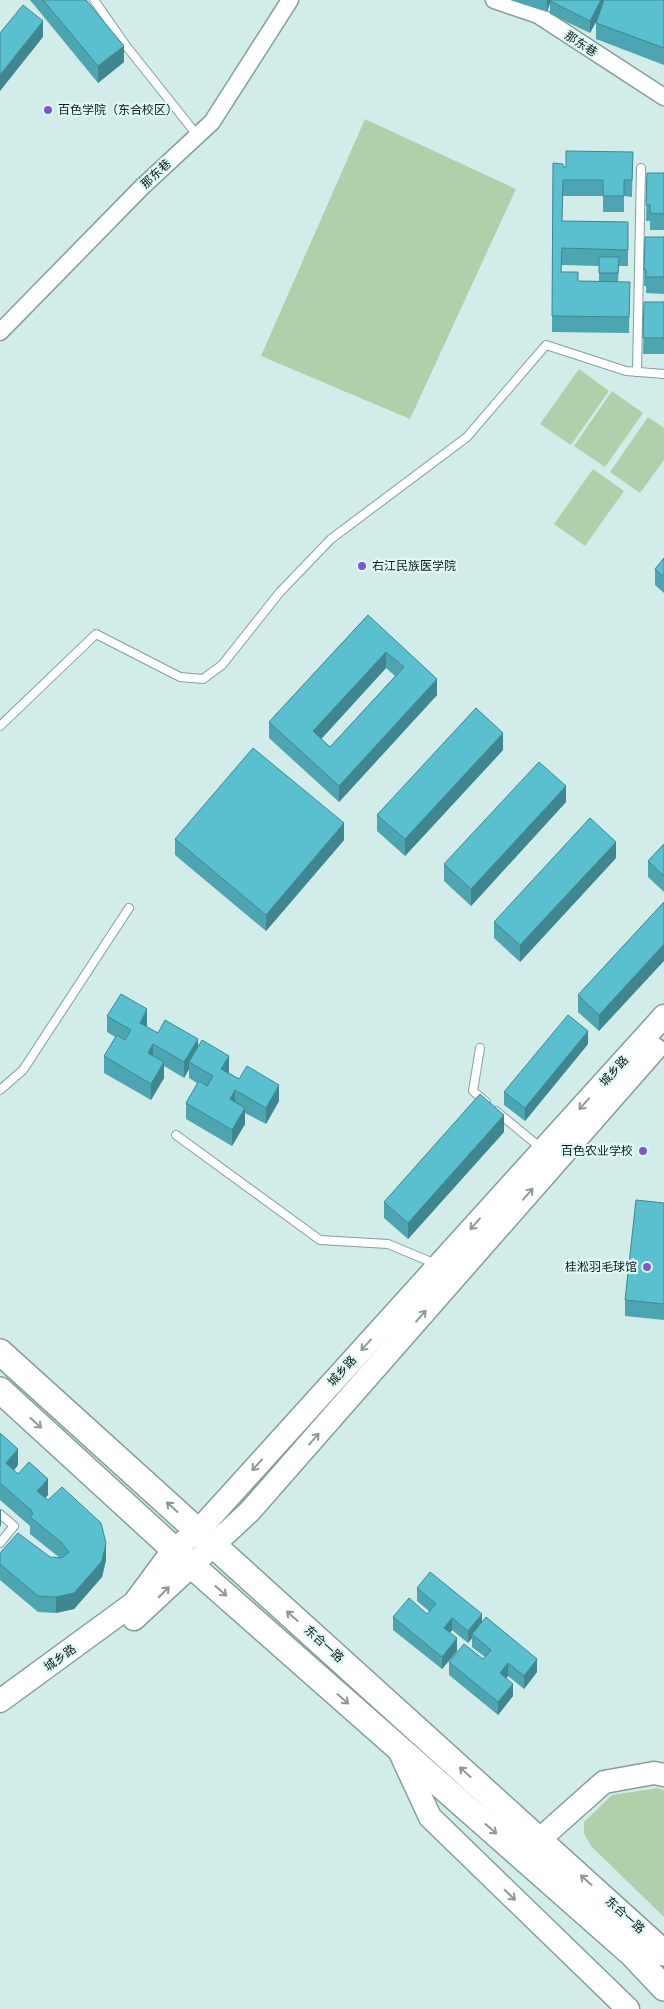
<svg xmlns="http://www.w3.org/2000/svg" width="664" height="2009" viewBox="0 0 664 2009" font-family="Manrope,'Noto Sans SC',sans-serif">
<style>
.green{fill:#afd0ab}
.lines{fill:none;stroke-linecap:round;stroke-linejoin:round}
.service-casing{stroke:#859e9b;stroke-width:10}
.minor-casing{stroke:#859e9b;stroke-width:19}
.secondary-casing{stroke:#859e9b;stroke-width:25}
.primary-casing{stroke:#859e9b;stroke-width:28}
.service{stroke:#fff;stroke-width:8}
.minor{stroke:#fff;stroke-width:16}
.secondary{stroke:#fff;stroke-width:22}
.primary{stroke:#fff;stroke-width:25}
.wall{fill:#4da5b2;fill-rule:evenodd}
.shaded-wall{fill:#3f8691}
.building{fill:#5ac0cf;stroke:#3f8691;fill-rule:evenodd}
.oneway{stroke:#939797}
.poi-dot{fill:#7f56d0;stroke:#dffaf6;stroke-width:2}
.labels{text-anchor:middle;stroke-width:4.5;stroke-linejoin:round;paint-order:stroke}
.street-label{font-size:12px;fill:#0f1817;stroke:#dffaf6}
.poi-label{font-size:12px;fill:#0f1817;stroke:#dffaf6;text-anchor:start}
</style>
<rect width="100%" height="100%" fill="#d2ede9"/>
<!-- green -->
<g class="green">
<polygon points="365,119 516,189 410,419 261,356"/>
<polygon points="579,369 609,391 571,445 540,424"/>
<polygon points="612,391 643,413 605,467 574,446"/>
<polygon points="648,417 664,428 664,460 640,493 610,472"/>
<polygon points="593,469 624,491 585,546 554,524"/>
<polygon points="658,1788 664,1790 664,1917 592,1847 584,1834 584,1822 612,1795"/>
</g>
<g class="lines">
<!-- service casing -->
<g class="service-casing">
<g id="service">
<polyline points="94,0 127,47 197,135"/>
<polyline points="637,372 641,168"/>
<polyline points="0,726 96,634 180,677 203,679 222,665 280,592 331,539 467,437 546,345 626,371 664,374"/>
<polyline points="480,1048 473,1091 486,1102"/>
<polyline points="0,1090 23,1070 129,908"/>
<polyline points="496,1111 541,1148"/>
<polyline points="176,1135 320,1240 388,1244 436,1264"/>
<polyline points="0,1514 14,1526 0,1543"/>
</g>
</g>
<!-- minor casing -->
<g class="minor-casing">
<g id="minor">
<polyline points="494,0 538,15 664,97"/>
<polyline points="0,332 142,187 212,122 290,0"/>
</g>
</g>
<!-- secondary casing -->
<g class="secondary-casing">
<g id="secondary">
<polyline points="134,1619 250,1511 655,1049"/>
<polyline points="0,1701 134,1603 174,1549 198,1531 664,1016"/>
<polyline points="398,1748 430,1817 628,2009"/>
<polyline points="540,1839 604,1782 654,1773 664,1775"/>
</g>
</g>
<!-- primary casing -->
<g class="primary-casing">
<g id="primary">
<polyline points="0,1352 664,1953"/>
<polyline points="0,1390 191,1565 631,1953 664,1988"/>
</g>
</g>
<!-- service -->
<use href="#service" class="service"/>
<!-- minor -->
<use href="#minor" class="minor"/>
<!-- secondary -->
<use href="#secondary" class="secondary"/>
<!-- primary -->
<use href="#primary" class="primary"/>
</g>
<!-- wall -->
<g class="wall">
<polygon points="30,0 86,0 124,62 98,83"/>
<polygon points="510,0 664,0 664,65 596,39 596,22 590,33 550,14 550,3 547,12"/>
<polygon points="633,152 632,197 624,196 624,212 603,212 603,196 563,196 562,221 628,222 628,266 619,266 618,282 599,281 599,266 562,265 561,272 578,281 630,282 629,333 552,332 553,163 563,167 566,167"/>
<polygon points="647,173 664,173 664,230 650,230 650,221 646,221"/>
<polygon points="645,237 664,237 664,294 646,293 646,286 644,286"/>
<polygon points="644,302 664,302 664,354 643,354"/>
<polygon points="664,558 664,593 655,585 655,569"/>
<path d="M368 615 437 695 339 802 269 738V722ZM386 668 395 676 330 747 321 739Z"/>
<polygon points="503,750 405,856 377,831 377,815"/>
<polygon points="566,802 471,906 444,881 444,864"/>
<polygon points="175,839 344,840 266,931 175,855"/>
<polygon points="664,844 664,892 648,877 648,861"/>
<polygon points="616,858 520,962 494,938 494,922"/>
<polygon points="664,902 599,1031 578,1012 578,995"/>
<polygon points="107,1016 147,1026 147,1027 158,1033 198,1048 229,1072 229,1073 279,1101 266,1124 245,1113 245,1124 232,1146 186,1119 186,1103 197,1083 189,1078 189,1069 184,1078 164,1066 164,1078 151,1100 104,1073 104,1056 115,1037 107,1032"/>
<polygon points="588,1044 525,1121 504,1105 504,1092"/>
<polygon points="504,1132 408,1239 384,1218 384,1202"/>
<polygon points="664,1203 664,1320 625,1316 625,1300"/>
<polygon points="0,1433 18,1465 14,1470 48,1495 45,1498 106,1560 102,1577 74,1609 56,1613 38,1612 0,1580 0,1553 60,1558 30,1534 30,1526 0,1500"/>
<polygon points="417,1588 482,1622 537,1672 524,1689 508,1676 506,1678 513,1696 498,1715 449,1675 449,1662 483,1659 485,1657 472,1647 472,1638 468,1643 452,1630 450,1633 457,1651 442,1669 393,1630 393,1617 427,1614 429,1611 417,1601"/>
</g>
<!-- shaded-wall -->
<g class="shaded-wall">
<polygon points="547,0 551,0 547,12"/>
<polygon points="601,0 607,0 607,1 590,33 590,21"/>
<polygon points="43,21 43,37 0,91 0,75"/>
<polygon points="124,46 124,62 98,83 98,66"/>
<polygon points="386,652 386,668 313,748 313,731"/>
<polygon points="437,679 437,695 339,802 339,786"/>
<polygon points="503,733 503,750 405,856 405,839"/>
<polygon points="566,786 566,802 471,906 471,889"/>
<polygon points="344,823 344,840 266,931 266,915"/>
<polygon points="616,842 616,858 520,962 520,945"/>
<polygon points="664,944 664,961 599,1031 599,1015"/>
<polygon points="147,1009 147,1026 140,1039 140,1023"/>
<polygon points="588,1031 588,1044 525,1121 525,1108"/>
<polygon points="198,1039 198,1055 189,1062 189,1069 184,1078 184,1062"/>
<polygon points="153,1044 153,1060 148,1053"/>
<polygon points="229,1056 229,1072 221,1085 221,1069"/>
<polygon points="164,1062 164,1078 151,1100 151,1084"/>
<polygon points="279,1085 279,1101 266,1124 266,1108"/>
<polygon points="235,1090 235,1106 230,1099"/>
<polygon points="245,1108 245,1124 232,1146 232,1130"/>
<polygon points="504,1115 504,1132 408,1239 408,1223"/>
<polygon points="18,1449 18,1465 6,1480 6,1463"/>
<polygon points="48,1479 48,1495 37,1507 37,1491"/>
<polygon points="1,1509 1,1525 0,1527 0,1510"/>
<polygon points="106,1543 106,1560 102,1577 74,1609 56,1613 56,1597"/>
<polygon points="482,1614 482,1626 472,1634 472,1638 468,1643 468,1631"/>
<polygon points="452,1618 452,1630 444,1640 444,1628"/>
<polygon points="457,1638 457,1651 442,1669 442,1657"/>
<polygon points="537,1659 537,1672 524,1689 524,1676"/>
<polygon points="508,1663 508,1676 500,1686 500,1673"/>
<polygon points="513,1684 513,1696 498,1715 498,1702"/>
</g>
<!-- building -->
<g class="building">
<polygon points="43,0 86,0 124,46 98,66"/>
<polygon points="550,0 601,0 590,21 550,1"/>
<polygon points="604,0 664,0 664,48 596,23"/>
<polygon points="23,5 43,21 0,75 0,33"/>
<polygon points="566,151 633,152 632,180 624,180 624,196 603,196 603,180 563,180 562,221 628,222 628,250 562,248 561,272 578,272 578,281 630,282 629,317 552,316 553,163 563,164 563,167 566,167"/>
<polygon points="647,173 664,173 664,214 650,213 650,205 646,205"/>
<polygon points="645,237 664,237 664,277 646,277 646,270 644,270"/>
<polygon points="599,257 619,257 618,273 599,273"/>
<polygon points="644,302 664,302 664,338 643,338"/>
<polygon points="664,558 664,577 655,569"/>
<path d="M368 615 437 679 339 786 269 722ZM386 652 404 667 330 747 313 731Z"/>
<polygon points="476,708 503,733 405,839 377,815"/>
<polygon points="253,748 344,823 266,915 175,839"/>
<polygon points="539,762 566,786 471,889 444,864"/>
<polygon points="590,818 616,842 520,945 494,922"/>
<polygon points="664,844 664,876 648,861"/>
<polygon points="664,902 664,944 599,1015 578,995"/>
<polygon points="121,994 147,1009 140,1023 158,1033 165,1020 198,1039 184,1062 153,1044 148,1053 164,1062 151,1084 104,1056 117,1035 125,1040 131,1030 107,1016"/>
<polygon points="568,1015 588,1031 525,1108 504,1092"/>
<polygon points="202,1040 229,1056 221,1069 239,1079 247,1066 279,1085 266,1108 235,1090 230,1099 245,1108 232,1130 186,1103 199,1081 207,1086 213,1076 189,1062"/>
<polygon points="480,1094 504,1115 408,1223 384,1202"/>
<polygon points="636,1200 664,1203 664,1304 625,1300"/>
<polygon points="0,1433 18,1449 6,1463 18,1474 29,1462 48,1479 37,1491 48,1500 62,1487 101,1523 106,1543 102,1561 74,1593 56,1597 38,1596 0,1564 0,1553 18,1533 50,1557 62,1558 69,1552 61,1542 30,1517 33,1514 31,1510 0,1483"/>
<polygon points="430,1572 482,1614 468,1631 452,1618 444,1628 457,1638 442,1657 393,1617 409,1598 427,1614 436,1604 417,1588"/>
<polygon points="486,1617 537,1659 524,1676 508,1663 500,1673 513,1684 498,1702 449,1662 464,1644 483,1659 491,1650 472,1634"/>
</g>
<!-- one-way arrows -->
<defs><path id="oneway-shaft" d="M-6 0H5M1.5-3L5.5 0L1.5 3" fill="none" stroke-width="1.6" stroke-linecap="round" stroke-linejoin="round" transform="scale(1.25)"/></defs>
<g class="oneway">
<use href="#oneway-shaft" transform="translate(584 1104) rotate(132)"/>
<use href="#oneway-shaft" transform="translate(528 1194) rotate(-49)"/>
<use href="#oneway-shaft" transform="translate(475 1224) rotate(132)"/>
<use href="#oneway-shaft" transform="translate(421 1316) rotate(-49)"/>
<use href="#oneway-shaft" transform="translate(366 1345) rotate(132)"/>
<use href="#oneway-shaft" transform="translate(36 1423) rotate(42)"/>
<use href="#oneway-shaft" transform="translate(314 1439) rotate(-49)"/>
<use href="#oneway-shaft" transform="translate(257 1465) rotate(132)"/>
<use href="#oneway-shaft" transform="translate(172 1507) rotate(-138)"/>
<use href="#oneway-shaft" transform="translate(221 1591) rotate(41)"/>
<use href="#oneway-shaft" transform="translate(164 1592) rotate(-45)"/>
<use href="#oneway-shaft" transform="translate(292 1616) rotate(-138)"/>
<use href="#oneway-shaft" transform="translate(343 1699) rotate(41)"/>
<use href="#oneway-shaft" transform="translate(465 1772) rotate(-138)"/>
<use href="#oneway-shaft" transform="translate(491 1829) rotate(41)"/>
<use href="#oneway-shaft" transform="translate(586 1880) rotate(-138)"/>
<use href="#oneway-shaft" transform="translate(510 1895) rotate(44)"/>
</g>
<!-- markers -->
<g class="poi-dot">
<circle cx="48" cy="110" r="5"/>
<circle cx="362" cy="566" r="5"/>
<circle cx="643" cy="1151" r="5"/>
<circle cx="647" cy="1267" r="5"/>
</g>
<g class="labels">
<!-- street labels -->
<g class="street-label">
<text transform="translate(581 44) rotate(33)" y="4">那东巷</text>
<text transform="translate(156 174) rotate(-43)" y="4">那东巷</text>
<text transform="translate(614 1071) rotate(-48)" y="4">城乡路</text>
<text transform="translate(342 1371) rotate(-48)" y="4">城乡路</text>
<text transform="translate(324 1644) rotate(42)" y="4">东合一路</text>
<text transform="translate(60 1658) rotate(-36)" y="4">城乡路</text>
<text transform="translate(625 1915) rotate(42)" y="4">东合一路</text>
</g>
<!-- poi labels -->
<g class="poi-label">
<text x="58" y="114">百色学院（东合校区）</text>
<text x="372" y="570">右江民族医学院</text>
<text x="633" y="1155" text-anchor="end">百色农业学校</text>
<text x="637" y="1271" text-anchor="end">桂淞羽毛球馆</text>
</g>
</g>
</svg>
